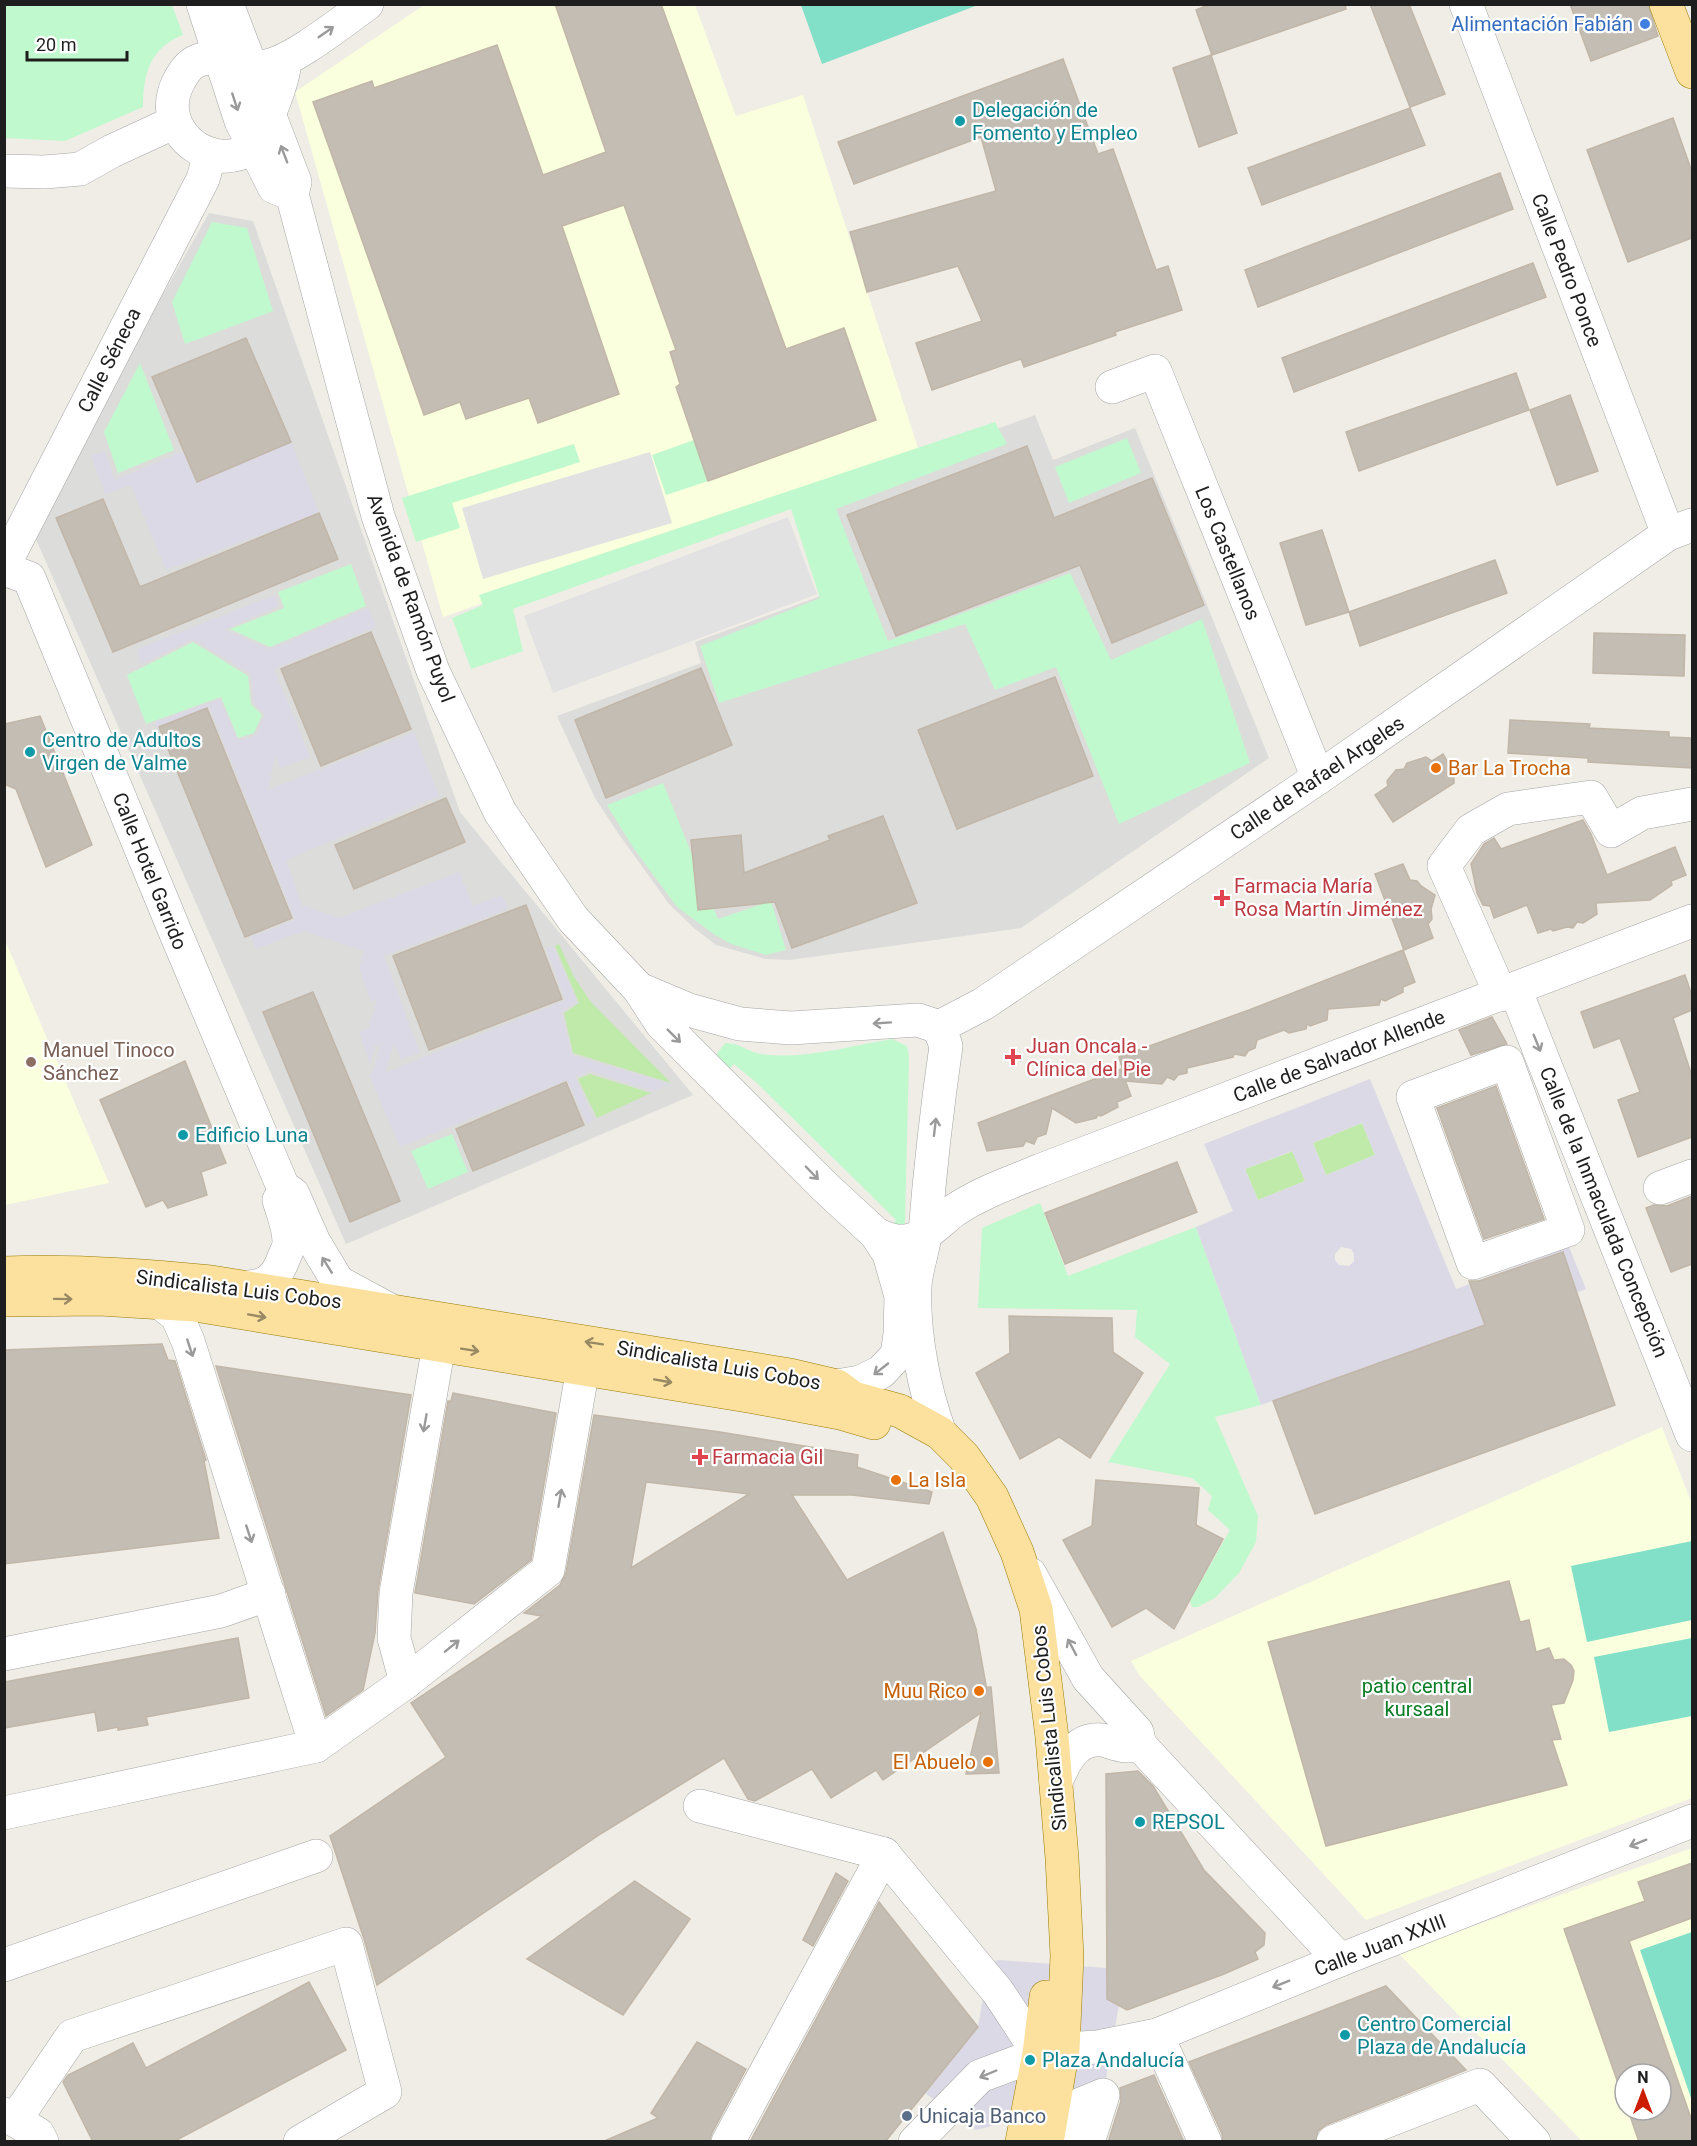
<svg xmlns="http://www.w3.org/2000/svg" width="1697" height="2146" viewBox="0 0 1697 2146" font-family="Roboto,sans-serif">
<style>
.residential{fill:#dcdcdb}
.education{fill:#faffde;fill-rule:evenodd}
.grass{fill:#c0eaaa}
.park{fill:#c1f9ce}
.pitch{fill:#82dfc8}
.parking{fill:#e2e2e2}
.plaza{fill:#dbd9e5;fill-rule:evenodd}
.building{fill:#c4bdb4;stroke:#c1b6a7;stroke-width:1.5;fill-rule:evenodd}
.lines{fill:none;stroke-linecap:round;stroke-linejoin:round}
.minor-casing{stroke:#a5a5a5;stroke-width:34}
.major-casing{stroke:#997c00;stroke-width:34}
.minor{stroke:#fff;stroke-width:33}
.major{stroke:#fce09d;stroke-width:33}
.oneway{stroke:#9a9a9a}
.oneway2{stroke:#988964}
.shop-dot{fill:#3f7fe0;stroke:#fff;stroke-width:2}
.culture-dot{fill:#0f9aa8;stroke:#fff;stroke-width:2}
.food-dot{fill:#e8710a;stroke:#fff;stroke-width:2}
.health-dot{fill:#e0444e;stroke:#fff;stroke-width:2}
.education-dot{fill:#8d6e63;stroke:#fff;stroke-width:2}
.service-dot{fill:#5c6f8a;stroke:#fff;stroke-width:2}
.labels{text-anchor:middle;stroke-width:4.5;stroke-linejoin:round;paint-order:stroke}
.shop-label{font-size:20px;fill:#366cbe;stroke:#fff;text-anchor:end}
.culture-label{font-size:20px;fill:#0d838f;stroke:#fff;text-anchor:start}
.street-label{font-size:20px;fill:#1e1e1e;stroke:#fff}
.food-label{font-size:20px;fill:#c56008;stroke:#fff;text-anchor:start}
.health-label{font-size:20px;fill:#be3a42;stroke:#fff;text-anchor:start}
.education-label{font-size:20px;fill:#785e54;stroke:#fff;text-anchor:start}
.park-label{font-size:20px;fill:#0b7d25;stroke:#fff}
.service-label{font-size:20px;fill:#4e5e75;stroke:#fff;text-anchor:start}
</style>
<rect width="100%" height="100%" fill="#efede5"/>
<!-- residential -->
<g class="residential">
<polygon points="209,213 253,221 460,812 693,1095 346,1244 31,528"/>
<polygon points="1035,415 1053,460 1135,428 1269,758 1021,928 790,960 766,959 716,945 694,928 669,904 618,833 595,798 557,716 701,663 695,642 829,593 798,501"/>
</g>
<!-- education -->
<g class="education">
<polygon points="424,5 695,5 736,116 803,95 919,451 443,617 295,92"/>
<polygon points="5,940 109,1183 5,1205"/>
<polygon points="1662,1427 1692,1504 1692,1798 1366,1920 1139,1675 1131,1661"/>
<path d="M1692 1848V2141H1582L1398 1953ZM1625 2074H1661V2110H1625Z"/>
</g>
<!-- grass -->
<g class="grass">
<polygon points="559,944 574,977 591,1002 671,1083 573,1053 564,1013 579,1003 555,946"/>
<polygon points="590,1074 651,1093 597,1118 578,1079"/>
<polygon points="1362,1123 1375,1155 1326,1175 1313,1143"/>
<polygon points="1293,1151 1305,1181 1258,1200 1245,1169"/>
</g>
<!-- park -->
<g class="park">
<path d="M4 5H172L183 35C150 48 143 74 143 107L65 141 5 138Z"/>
<polygon points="212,222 247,228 273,311 185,344 172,302"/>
<polygon points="140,363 174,450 118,473 104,432"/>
<polygon points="995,422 1007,444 836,509 888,641 1070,573 1111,660 1202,619 1250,763 1119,824 1056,667 995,690 965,624 719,703 700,646 820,598 791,509 513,609 523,651 471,669 452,618 483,605 479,595"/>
<polygon points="1127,438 1141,473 1069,503 1055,467"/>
<polygon points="694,440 708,481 666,495 652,455"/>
<polygon points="574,444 580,462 452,503 460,528 416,542 402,498"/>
<polygon points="351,564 366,606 270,647 230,629 284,608 278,592"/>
<polygon points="193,642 248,676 251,704 262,715 254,733 238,738 221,697 146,724 127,675"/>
<polygon points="663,783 718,919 771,901 786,950 766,955 731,944 715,935 677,907 632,846 607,805"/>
<path d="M892 1039 907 1046 909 1056 905 1223 902 1226 893 1224 896 1220 758 1084 734 1064 729 1069 716 1055 725 1043C738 1042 748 1052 761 1054 804 1060 849 1046 892 1039Z"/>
<polygon points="452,1134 468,1172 428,1189 411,1151"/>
<polygon points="1040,1203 1068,1276 1196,1227 1261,1405 1215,1417 1258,1516 1256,1542 1239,1573 1216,1597 1198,1607 1192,1607 1190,1601 1230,1530 1208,1510 1212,1496 1192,1478 1108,1462 1170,1364 1135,1337 1137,1310 978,1308 982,1228"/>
</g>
<!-- pitch -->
<g class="pitch">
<polygon points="801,5 801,4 978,5 822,64"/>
<polygon points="1692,1541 1692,1620 1587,1642 1571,1566"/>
<polygon points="1692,1638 1692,1716 1609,1732 1594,1657"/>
<polygon points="1692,1932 1692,2101 1640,1950"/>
</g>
<!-- parking -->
<g class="parking">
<polygon points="650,452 672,523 483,579 462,508"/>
<polygon points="788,517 817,594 553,693 524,616"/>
</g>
<!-- plaza -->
<g class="plaza">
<polygon points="291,442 319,513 166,570 131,485 105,494 91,455 105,451 115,480 184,451 197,482"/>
<polygon points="274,595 279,606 224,630 270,649 368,608 376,627 274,669 310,757 280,768 275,756 268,790 414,732 439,796 286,860 302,905 339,918 459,872 473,906 502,895 508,909 384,956 420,1053 401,1060 394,1044 385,1073 566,1000 546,949 553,946 577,1002 561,1012 572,1055 669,1084 653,1091 590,1071 575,1077 594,1120 587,1124 567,1080 400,1147 369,1075 372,1073 381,1044 375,1046 370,1065 359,1032 368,1029 377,1000 371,1001 359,968 364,951 304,931 256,949 251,937 295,920 209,707 157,728 155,722 220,699 238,741 257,735 265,714 254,704 251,674 193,639 141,664 137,649"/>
<path d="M1370 1079 1456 1289 1569 1247 1586 1289 1261 1405 1196 1227 1233 1211 1204 1144ZM1362 1123 1375 1155 1326 1175 1313 1143ZM1292 1151 1305 1181 1258 1200 1245 1169ZM1341 1247 1351 1249 1354 1254V1261L1349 1266 1339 1265 1335 1260V1254Z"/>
<polygon points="998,1960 1107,1968 1119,2005 1103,2095 1081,2104 976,2130 925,2093 978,2027 989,1963"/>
</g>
<!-- building -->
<g class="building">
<polygon points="555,4 661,4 786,349 844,328 876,420 708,481 676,387 680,384 670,352 676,350 624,205 562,226 619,394 538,423 529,398 466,419 460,402 424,415 313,102 372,81 374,88 497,45 543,175 606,152"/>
<polygon points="1211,4 1345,4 1346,9 1212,55 1196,10"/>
<polygon points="1370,4 1409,4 1445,94 1410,107"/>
<polygon points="1570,4 1648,4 1658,36 1591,61"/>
<polygon points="1211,55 1237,133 1199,147 1173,68"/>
<polygon points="1063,59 1098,154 1113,149 1156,270 1168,266 1182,310 1115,332 1116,335 1024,367 1021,359 932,390 916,343 982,321 958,266 867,292 850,232 996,191 981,137 854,184 838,142"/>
<polygon points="1410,108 1425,145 1262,205 1248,168"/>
<polygon points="1673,118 1692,172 1692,238 1628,262 1587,150"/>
<polygon points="1500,173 1513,209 1258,307 1245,270"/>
<polygon points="1533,263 1546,297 1294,392 1282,358"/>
<polygon points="246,338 291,442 197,482 152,377"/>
<polygon points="1516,373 1529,410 1359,471 1346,432"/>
<polygon points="1570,395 1598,471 1557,485 1530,410"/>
<polygon points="1027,446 1054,518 1152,478 1204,605 1112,643 1080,565 896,636 847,515"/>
<polygon points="103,499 140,587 319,513 338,559 113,652 56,518"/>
<polygon points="1322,530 1349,612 1306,625 1280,543"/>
<polygon points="1495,560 1507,593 1360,646 1349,612"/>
<polygon points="371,632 411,729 321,766 281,669"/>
<polygon points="1594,633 1685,635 1684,676 1593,673"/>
<polygon points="701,668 732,745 606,798 575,720"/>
<polygon points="1055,677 1093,776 957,829 918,730"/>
<polygon points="207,708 292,918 245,937 159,727"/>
<polygon points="40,716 92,845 46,867 16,789 4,784 4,724"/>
<polygon points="1510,720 1590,724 1589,728 1669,732 1669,737 1692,738 1692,768 1588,762 1588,758 1508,753"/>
<polygon points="1443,754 1454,773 1454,783 1393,822 1375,795 1388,786 1387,781 1396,770 1404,769 1407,763 1426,757 1432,761"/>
<polygon points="446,798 465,842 354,889 335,845"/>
<polygon points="883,816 917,903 792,948 775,902 698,910 691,840 741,835 744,873 830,840 828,836"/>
<polygon points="1583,820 1591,834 1607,875 1675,847 1686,875 1671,881 1672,885 1650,900 1596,903 1597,914 1583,923 1577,922 1573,928 1567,927 1553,931 1551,929 1538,933 1527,905 1494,918 1490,906 1483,905 1477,893 1471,864 1484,844 1494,838 1501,849"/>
<polygon points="1403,864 1410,880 1417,881 1421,886 1435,895 1431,909 1432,919 1428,924 1433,938 1404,950 1375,874"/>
<polygon points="526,905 562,999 429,1050 393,956"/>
<polygon points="1403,950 1415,982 1403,987 1403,992 1385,1001 1381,999 1379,1005 1328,1009 1327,1020 1310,1026 1307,1024 1306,1029 1289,1033 1284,1030 1257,1040 1255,1048 1248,1051 1245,1056 1234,1054 1233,1057 1187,1068 1187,1073 1178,1075 1174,1080 1167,1077 1162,1084 1126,1081 1119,1057 1249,1010"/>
<polygon points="1685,975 1692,996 1692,1010 1673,1018 1692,1076 1692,1137 1638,1157 1618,1100 1640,1092 1620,1038 1594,1048 1581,1012"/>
<polygon points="313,992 400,1201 350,1222 263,1012"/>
<polygon points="1492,1017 1507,1044 1471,1055 1459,1030"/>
<polygon points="185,1061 226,1163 201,1172 207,1195 168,1208 163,1200 146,1207 100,1100"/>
<polygon points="1121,1069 1131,1096 1117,1102 1118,1107 1101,1116 1098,1115 1096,1118 1076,1123 1052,1108 1046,1134 1037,1137 1034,1144 1026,1141 1023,1146 987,1151 978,1123"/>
<polygon points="566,1082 584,1125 473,1171 456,1129"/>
<polygon points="1496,1086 1544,1219 1484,1239 1437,1108"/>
<polygon points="1177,1162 1197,1212 1065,1264 1045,1213"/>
<polygon points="1692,1196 1692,1264 1671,1272 1646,1208 1654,1205 1667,1206"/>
<polygon points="1563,1252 1615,1405 1315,1514 1273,1401 1485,1325 1469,1281 1479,1281"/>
<polygon points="1009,1316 1112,1318 1113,1352 1143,1373 1090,1458 1059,1437 1020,1459 976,1373 1010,1353"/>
<polygon points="162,1344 168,1360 175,1361 206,1460 204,1461 219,1538 4,1564 4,1350"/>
<polygon points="216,1366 411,1395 378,1590 375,1633 363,1690 326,1716"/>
<polygon points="453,1393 556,1413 531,1560 474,1604 415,1593 448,1401 451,1401"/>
<path d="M594 1415 720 1432 858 1455 857 1467 932 1492 929 1504 852 1495H792L847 1580 943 1532 976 1629 987 1691 988 1687H991L999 1773 966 1774 981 1713 883 1780 876 1770 831 1798 812 1769 755 1801 748 1799 724 1758 602 1833 377 1985 364 1939 330 1836 446 1757 411 1703 542 1616 524 1613 560 1585 566 1573ZM646 1482 749 1494 631 1568Z"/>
<polygon points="1096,1480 1199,1488 1196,1525 1223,1539 1174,1629 1146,1608 1112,1627 1063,1540 1092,1526"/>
<polygon points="1509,1581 1520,1622 1529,1620 1536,1652 1549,1648 1554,1660 1564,1659 1571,1665 1574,1671 1573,1680 1564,1703 1551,1705 1561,1739 1552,1740 1567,1785 1326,1846 1268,1642"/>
<polygon points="238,1638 249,1698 146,1717 148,1725 118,1730 118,1727 98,1731 95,1712 4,1728 4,1682"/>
<polygon points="1138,1771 1153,1786 1204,1870 1265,1933 1264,1945 1255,1952 1258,1959 1224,1974 1127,2010 1107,1999 1106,1774"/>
<polygon points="1692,1863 1692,1918 1629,1941 1692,2121 1692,2142 1639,2142 1628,2110 1661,2110 1661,2074 1625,2074 1625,2103 1564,1929 1645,1901 1638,1882"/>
<polygon points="836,1873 848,1881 813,1946 803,1940"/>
<polygon points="635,1881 690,1919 623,2015 527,1959"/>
<polygon points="879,1902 978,2027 885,2142 750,2142"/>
<polygon points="309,1982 346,2050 173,2142 93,2142 63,2082 68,2075 133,2043 146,2068"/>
<polygon points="1386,1986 1466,2070 1326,2125 1318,2131 1315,2142 1223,2142 1222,2134 1189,2062"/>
<polygon points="697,2042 746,2069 712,2133 709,2142 602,2142 658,2118 651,2113"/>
<polygon points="1154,2075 1184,2142 1108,2142 1121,2101 1120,2088"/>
</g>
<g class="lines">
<!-- minor casing -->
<g class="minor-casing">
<g id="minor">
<polyline points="203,4 241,121 274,187 292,194"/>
<polyline points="227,4 295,182 292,194 378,516 433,671 500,812 573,919 639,989 661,1023 825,1187 876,1234 889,1254 901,1296 900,1334 897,1355 881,1372 860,1382 837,1386"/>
<polyline points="1466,4 1668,534"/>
<path d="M285 60C284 81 266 127 253 144 246 154 232 157 220 156 185 151 161 117 178 83 182 75 187 66 195 62 218 50 242 69 266 66 292 62 343 21 367 4"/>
<polyline points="4,171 45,172 80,169 112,151 175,122"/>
<polyline points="1112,387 1155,371 1318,778"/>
<polyline points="4,565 203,179 210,154"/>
<polyline points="4,569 29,578 174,929 283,1187 293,1194 314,1242 338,1282 388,1309"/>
<polyline points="639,989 689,1010 740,1024 791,1028 918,1020 939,1027"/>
<polyline points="1515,989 1692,1435"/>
<polyline points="1501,995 1444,866 1471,830 1508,809 1591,797 1611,831 1642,813 1692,804"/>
<polyline points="939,1027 983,1004 1318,778 1668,534 1692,525"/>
<path d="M939 1027 946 1046C937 1108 930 1170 925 1232 924 1250 916 1268 915 1286 913 1333 924 1390 940 1433"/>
<polygon points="1507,1062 1568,1230 1473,1263 1413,1097"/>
<polyline points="1660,1188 1692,1176"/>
<path d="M876 1234C887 1239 897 1243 910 1240 928 1236 941 1220 955 1210 982 1192 1012 1182 1041 1170 1258 1085 1475 1004 1692 921"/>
<path d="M248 1287C267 1286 276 1278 283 1260 285 1254 289 1248 289 1242 289 1227 283 1214 279 1200"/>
<polyline points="158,1301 177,1316 188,1341 316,1746"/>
<polyline points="1030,1574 1088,1678 1137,1732 1140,1745 1340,1960"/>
<polyline points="4,1654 221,1611 269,1594"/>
<polyline points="406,1682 394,1638 396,1593 439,1345"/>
<path d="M1056 1782C1064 1762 1076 1737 1102 1740 1108 1741 1114 1744 1121 1745 1127 1747 1134 1746 1140 1745"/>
<polyline points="700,1806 884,1854 998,1992 1039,2054"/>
<polyline points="4,1813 316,1746 406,1682 548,1570 583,1368"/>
<polyline points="4,1965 316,1856"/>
<polyline points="1157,2035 1205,2142"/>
<polyline points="4,2114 38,2134 42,2142"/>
<polyline points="15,2120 72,2036 346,1944 385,2092 300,2142"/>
<polyline points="728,2142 884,1854"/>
<polyline points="915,2142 980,2076 1039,2054 1063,2049 1098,2047 1157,2035 1340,1960 1692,1821"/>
<polyline points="1071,2142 1081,2104 1103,2095 1088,2142"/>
<polyline points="1333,2142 1480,2085 1534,2142"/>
</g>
</g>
<!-- major casing -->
<g class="major-casing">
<g id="major">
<polyline points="1666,4 1692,72"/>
<path d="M4 1273C73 1270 142 1275 211 1282L790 1375 837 1386 853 1398 900 1411 940 1433 964 1457 992 1497 1017 1552 1036 1609 1052 1737 1062 1858 1067 1956 1063 2049 1047 2142"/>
<polyline points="4,1300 100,1299 195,1305 754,1397 840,1413 874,1423"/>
<polyline points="1022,2142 1039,2054 1046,1997"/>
</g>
</g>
<!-- minor -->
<use href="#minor" class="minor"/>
<!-- major -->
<use href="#major" class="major"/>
</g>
<!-- one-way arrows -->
<defs><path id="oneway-shaft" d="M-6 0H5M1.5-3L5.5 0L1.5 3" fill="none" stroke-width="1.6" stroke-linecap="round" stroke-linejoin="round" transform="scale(1.5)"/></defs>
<g class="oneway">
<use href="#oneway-shaft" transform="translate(326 32) rotate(-35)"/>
<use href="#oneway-shaft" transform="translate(235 102) rotate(72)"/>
<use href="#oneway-shaft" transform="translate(284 154) rotate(-111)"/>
<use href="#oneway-shaft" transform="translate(882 1023) rotate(176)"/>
<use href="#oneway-shaft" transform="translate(674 1036) rotate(45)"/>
<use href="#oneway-shaft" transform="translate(1537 1043) rotate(68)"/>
<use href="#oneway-shaft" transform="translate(935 1127) rotate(-83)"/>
<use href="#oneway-shaft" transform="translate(812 1173) rotate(46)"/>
<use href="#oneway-shaft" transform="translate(327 1265) rotate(-122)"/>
<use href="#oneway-shaft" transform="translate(190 1348) rotate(72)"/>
<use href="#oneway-shaft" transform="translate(881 1369) rotate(142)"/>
<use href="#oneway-shaft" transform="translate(425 1423) rotate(100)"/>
<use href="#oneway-shaft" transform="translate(560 1498) rotate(-80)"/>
<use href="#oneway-shaft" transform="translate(249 1534) rotate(72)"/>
<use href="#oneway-shaft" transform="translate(452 1646) rotate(-39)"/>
<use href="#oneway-shaft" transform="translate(1072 1647) rotate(-118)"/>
<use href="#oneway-shaft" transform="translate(1638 1843) rotate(158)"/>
<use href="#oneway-shaft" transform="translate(1281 1984) rotate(158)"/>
<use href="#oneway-shaft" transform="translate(988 2074) rotate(157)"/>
</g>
<g class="oneway2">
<use href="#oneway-shaft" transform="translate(63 1299) rotate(1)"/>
<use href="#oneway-shaft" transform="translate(257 1316) rotate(10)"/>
<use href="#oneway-shaft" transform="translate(594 1343) rotate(-171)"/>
<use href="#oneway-shaft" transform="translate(470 1350) rotate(9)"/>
<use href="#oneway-shaft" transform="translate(663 1381) rotate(10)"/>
</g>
<!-- markers -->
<circle class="shop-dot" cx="1645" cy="24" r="6"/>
<g class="culture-dot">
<circle cx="960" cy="121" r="6"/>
<circle cx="30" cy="752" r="6"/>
<circle cx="183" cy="1135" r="6"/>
<circle cx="1140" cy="1822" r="6"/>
<circle cx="1345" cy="2035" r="6"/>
<circle cx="1030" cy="2060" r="6"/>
</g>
<g class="food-dot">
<circle cx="1436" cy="768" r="6"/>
<circle cx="896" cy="1480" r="6"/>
<circle cx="979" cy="1691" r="6"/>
<circle cx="988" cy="1762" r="6"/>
</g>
<g class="health-dot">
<path d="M1219 889h6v6h6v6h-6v6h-6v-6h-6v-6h6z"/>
<path d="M1010 1048h6v6h6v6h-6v6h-6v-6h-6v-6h6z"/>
<path d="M697 1448h6v6h6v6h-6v6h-6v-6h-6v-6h6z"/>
</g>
<circle class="education-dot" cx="31" cy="1062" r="6"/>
<circle class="service-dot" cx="907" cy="2116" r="6"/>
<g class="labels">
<!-- shop labels -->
<g class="shop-label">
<text x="1633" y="31">Alimentación Fabián</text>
</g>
<!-- culture labels -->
<g class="culture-label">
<text x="972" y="117">Delegación de<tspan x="972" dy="23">Fomento y Empleo</tspan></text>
<text x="42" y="747">Centro de Adultos<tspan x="42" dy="23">Virgen de Valme</tspan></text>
<text x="195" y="1142">Edificio Luna</text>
<text x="1152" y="1829">REPSOL</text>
<text x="1357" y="2031">Centro Comercial<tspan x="1357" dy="23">Plaza de Andalucía</tspan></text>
<text x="1042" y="2067">Plaza Andalucía</text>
</g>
<!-- street labels -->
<g class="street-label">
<text transform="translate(1567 270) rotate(69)" y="7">Calle Pedro Ponce</text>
<text transform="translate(109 360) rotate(-63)" y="7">Calle Séneca</text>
<text transform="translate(1228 553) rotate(68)" y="7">Los Castellanos</text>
<text transform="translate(411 598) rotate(70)" y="7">Avenida de Ramón Puyol</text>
<text transform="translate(1317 778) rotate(-34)" y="7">Calle de Rafael Argeles</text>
<text transform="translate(150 871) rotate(68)" y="7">Calle Hotel Garrido</text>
<text transform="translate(1339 1056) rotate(-21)" y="7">Calle de Salvador Allende</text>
<text transform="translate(1604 1212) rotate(68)" y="7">Calle de la Inmaculada Concepción</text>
<text transform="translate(239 1289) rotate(7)" y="7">Sindicalista Luis Cobos</text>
<text transform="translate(719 1365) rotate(10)" y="7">Sindicalista Luis Cobos</text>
<text transform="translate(1049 1728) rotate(-96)" y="7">Sindicalista Luis Cobos</text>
<text transform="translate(1380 1945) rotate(-21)" y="7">Calle Juan XXIII</text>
</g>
<!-- food labels -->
<g class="food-label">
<text x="1448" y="775">Bar La Trocha</text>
<text x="908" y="1487">La Isla</text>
<text x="967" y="1698" text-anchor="end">Muu Rico</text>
<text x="976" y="1769" text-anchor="end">El Abuelo</text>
</g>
<!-- health labels -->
<g class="health-label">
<text x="1234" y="893">Farmacia María<tspan x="1234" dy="23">Rosa Martín Jiménez</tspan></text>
<text x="1026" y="1053">Juan Oncala -<tspan x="1026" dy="23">Clínica del Pie</tspan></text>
<text x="712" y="1464">Farmacia Gil</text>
</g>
<!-- education labels -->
<g class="education-label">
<text x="43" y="1057">Manuel Tinoco<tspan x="43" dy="23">Sánchez</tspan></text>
</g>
<!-- park labels -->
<g class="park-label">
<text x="1417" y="1693">patio central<tspan x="1417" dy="23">kursaal</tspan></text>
</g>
<!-- service labels -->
<g class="service-label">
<text x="919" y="2123">Unicaja Banco</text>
</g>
</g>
<!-- border -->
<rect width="1697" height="2146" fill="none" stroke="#1e1e1e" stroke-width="12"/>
<!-- north arrow -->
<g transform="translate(1643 2092)"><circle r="28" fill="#ffffff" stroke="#a5a5a5" stroke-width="1.5"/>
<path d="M0-4.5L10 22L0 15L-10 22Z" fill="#cd1d00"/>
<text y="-9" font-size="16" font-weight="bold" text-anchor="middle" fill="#1e1e1e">N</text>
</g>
<!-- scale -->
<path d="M27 51v9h100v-9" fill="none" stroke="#1e1e1e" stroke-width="3"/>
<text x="36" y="51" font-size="18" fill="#1e1e1e" stroke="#ffffff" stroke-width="4.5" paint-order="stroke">20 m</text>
</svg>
